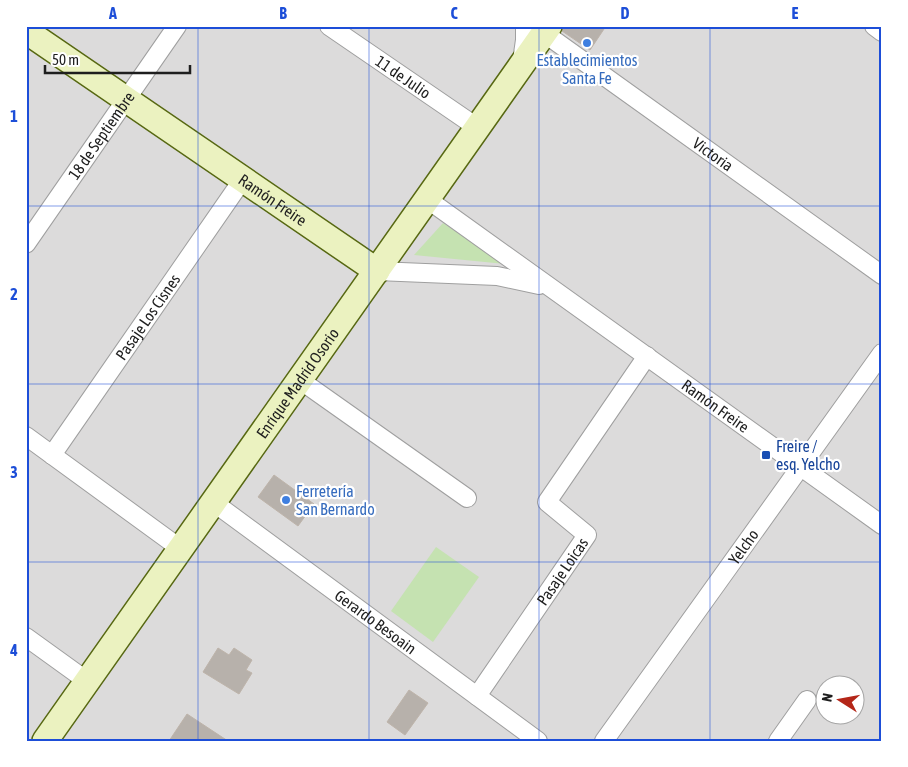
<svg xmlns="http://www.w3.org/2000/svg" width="908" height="767" viewBox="0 0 908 767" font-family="'Asap Condensed',sans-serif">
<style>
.residential{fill:#dcdbdb;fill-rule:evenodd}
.grass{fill:#c5e2b1}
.building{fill:#b7b1ab;stroke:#beb4aa}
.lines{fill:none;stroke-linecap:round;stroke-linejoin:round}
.street-casing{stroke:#9f9f9f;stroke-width:20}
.secondary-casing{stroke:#576812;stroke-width:28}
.street{stroke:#fff;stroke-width:18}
.secondary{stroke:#ebf2c0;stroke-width:25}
.grid{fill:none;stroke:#1d4ed8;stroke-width:1;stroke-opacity:0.55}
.shop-dot{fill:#3f7fe0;stroke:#fff;stroke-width:2}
.transit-dot{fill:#1a4fb4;stroke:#fff;stroke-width:2}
.labels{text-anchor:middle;stroke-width:4.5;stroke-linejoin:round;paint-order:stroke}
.shop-label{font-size:16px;fill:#366cbe;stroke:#fff}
.street-label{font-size:16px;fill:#1e1e1e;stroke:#fff}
.transit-label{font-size:16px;fill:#164399;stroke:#fff;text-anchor:start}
.neatline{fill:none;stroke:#1d4ed8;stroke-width:2}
.grid-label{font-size:16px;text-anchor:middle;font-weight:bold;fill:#1d4ed8}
</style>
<rect width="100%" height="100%" fill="#eeece5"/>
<!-- residential -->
<path class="residential" d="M26 26H882V741H26ZM826 684H856V714H826Z"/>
<!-- grass -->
<g class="grass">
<polygon points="443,223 505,264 414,255"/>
<polygon points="436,547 479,577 433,642 391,611"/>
</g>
<!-- building -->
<g class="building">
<polygon points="563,26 606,26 590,50 562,31"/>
<polygon points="274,475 314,504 298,526 258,497"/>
<polygon points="218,648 229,655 234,648 252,660 246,670 252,673 239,694 203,672"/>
<polygon points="409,690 428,703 405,735 387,722"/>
<polygon points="187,714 228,741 169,741"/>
</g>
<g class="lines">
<!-- street casing -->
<g class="street-casing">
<g id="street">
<path id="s1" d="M329 26 478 128"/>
<polyline points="874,26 882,32"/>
<path id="s2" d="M544 33 882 275"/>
<polyline points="522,61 525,40 525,26"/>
<path id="s3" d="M427 199 882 525"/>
<path id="s4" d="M26 244 177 26"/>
<polyline points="377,271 497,276 539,285"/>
<polyline points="300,380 467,498"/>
<polyline points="26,436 181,549"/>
<path id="s5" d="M52 455 243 179"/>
<path id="s6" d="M213 502 538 741"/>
<polyline points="26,637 87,681"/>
<path id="s7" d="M477 696 587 535 547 502 647 356"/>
<path id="s8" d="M604 741 882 353"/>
<polyline points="778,741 807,700"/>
</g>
</g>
<!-- secondary casing -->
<g class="secondary-casing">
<g id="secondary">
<path id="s9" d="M26 31 377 271"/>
<path id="s10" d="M45 741 549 26"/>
</g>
</g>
<!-- street -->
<use href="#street" class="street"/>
<!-- secondary -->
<use href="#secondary" class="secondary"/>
</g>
<!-- grid -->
<path class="grid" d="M198 26V741M369 26V741M539 26V741M710 26V741M26 206H882M26 384H882M26 562H882"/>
<!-- markers -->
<g class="shop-dot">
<circle cx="587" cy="43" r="5"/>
<circle cx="286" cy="500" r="5"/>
</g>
<rect class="transit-dot" x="761" y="450" width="10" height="10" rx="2.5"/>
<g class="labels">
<!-- shop labels -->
<g class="shop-label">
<text x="587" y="66">Establecimientos<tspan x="587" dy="18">Santa Fe</tspan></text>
<text x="296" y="497" text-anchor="start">Ferretería<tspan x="296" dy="18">San Bernardo</tspan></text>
</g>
<!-- street labels -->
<g class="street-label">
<text dy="6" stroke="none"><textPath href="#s1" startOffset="90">11 de Julio</textPath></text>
<text dy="6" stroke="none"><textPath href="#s4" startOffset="132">18 de Septiembre</textPath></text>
<text dy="6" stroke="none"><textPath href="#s2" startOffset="208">Victoria</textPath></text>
<text dy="6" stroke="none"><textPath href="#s9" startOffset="299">Ramón Freire</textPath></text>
<text dy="6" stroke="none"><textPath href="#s5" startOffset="168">Pasaje Los Cisnes</textPath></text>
<text dy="6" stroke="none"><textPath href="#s10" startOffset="438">Enrique Madrid Osorio</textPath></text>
<text dy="6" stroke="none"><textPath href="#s3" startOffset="355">Ramón Freire</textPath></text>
<text dy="6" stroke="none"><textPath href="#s8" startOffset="239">Yelcho</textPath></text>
<text dy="6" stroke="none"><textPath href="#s7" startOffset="151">Pasaje Loicas</textPath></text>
<text dy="6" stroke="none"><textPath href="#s6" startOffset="202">Gerardo Besoain</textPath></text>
</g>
<!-- transit labels -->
<g class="transit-label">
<text x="776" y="452">Freire /<tspan x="776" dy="18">esq. Yelcho</tspan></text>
</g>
</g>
<!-- border -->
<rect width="908" height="767" fill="none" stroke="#ffffff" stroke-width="55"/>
<!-- north arrow -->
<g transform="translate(840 700) rotate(281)"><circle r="24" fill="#ffffff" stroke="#a5a5a5"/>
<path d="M0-4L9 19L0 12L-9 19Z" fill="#b42618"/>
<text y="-8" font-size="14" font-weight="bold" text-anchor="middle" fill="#1e1e1e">N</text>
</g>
<!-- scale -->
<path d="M45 65v8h145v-8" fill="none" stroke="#1e1e1e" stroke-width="2.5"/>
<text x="52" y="65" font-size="15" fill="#1e1e1e" stroke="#ffffff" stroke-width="4" paint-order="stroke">50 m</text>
<rect x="28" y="28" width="852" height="712" class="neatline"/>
<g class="grid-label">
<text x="113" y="19">A</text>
<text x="283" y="19">B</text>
<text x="454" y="19">C</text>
<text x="625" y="19">D</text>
<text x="795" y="19">E</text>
<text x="14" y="122">1</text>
<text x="14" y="300">2</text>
<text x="14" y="478">3</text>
<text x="14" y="656">4</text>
</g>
</svg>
